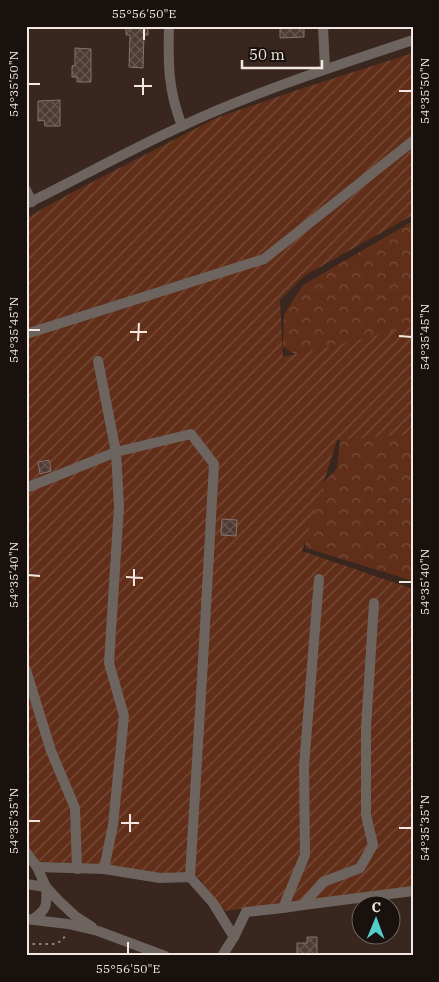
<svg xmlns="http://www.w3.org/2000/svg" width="439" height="982" viewBox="0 0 439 982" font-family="'IBM Plex Serif',serif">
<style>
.forest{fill:url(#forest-crowns)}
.garden{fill:url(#garden-furrows)}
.building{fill:url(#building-cross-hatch);stroke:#88726a}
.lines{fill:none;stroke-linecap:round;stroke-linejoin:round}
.path{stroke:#91827c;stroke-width:2;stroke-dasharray:2.5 4;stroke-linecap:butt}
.minor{stroke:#6d6460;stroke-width:10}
.ticks{fill:none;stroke:#f3e7e2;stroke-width:2}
.neatline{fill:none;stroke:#f3e7e2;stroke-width:2}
.ticks-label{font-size:12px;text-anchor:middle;fill:#f3e7e2}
</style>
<defs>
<pattern id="forest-crowns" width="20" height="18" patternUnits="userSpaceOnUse" patternTransform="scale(1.25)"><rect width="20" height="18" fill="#612f19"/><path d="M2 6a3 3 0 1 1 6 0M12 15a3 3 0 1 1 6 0" fill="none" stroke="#784d3a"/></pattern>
<pattern id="garden-furrows" width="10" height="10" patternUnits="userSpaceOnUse" patternTransform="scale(1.25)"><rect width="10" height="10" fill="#612f19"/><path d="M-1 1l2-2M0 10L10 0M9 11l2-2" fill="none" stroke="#784d3a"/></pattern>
<pattern id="building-cross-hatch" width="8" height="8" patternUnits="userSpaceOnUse" patternTransform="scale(1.25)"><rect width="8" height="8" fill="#4e3b33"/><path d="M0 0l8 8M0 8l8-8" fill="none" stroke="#685750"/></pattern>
</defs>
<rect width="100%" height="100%" fill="#38261f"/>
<!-- forest -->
<g class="forest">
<polygon points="413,221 413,326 394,341 300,357 283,347 284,314 303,285"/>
<polygon points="413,361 413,581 306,548 301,526 318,489 337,468 343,413"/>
</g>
<!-- garden -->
<polygon class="garden" points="413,53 413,215 304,276 280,300 283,357 413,327 413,434 337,440 302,551 413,589 413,887 360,895 224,911 198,877 156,880 122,867 74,865 26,862 26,218 71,193 216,118 300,89"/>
<!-- building -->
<g class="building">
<polygon points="126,26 148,26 148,35 144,35 143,68 129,67 130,35 126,35"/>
<polygon points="280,26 304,26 304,37 280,38"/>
<polygon points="75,48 91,49 91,82 77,82 77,77 72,77 72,66 75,65"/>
<polygon points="60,100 60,126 45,126 44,120 38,121 38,101"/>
<polygon points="49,460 51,471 40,474 38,462"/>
<polygon points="222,519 237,520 236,536 221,535"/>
<polygon points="307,937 317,937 317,956 297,956 297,943 307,943"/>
</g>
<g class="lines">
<!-- path -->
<polyline class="path" points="26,944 55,944 61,941 67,934"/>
<!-- minor -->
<g class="minor">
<path d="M169 26C168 64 168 90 182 126"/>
<polyline points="323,26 325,69"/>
<polyline points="26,190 32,202"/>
<path d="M26 204C78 179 129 150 182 126 257 91 335 66 413 40"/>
<polyline points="26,334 264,259 413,141"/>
<polyline points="26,488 116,452 98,361"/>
<polyline points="26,670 51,751 75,808 77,869"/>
<polyline points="26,852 37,867 46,887 58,900 75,916 92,927"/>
<polyline points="37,867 104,869 160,878 190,877 213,903 234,937 222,956"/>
<polyline points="104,869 113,825 124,716 109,663 119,506 116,452 191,434 214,464 203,661 190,877"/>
<path d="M26 884 46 887C47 904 48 909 33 919"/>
<polyline points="303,905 413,891"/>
<polyline points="283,908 303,905 323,882 360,868 373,845 366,815 366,728 374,603"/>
<polyline points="26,919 68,924 98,931 165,956"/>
<polyline points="234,937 246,912 283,908 305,855 304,766 319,579"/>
</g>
</g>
<!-- ticks -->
<path class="ticks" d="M144 40V28M28 84H40M134 86H152M399 91H412M143 95V78M28 330H40M130 332H147M399 336 412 337M138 341 139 323M28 575 40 576M126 577 143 578M399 582H412M134 586V569M28 821H40M121 823H139M399 828H412M130 832V814M128 954V942"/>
<!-- border -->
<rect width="439" height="982" fill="none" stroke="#19110e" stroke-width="55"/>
<!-- north arrow -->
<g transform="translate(376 920) rotate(1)"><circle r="24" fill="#19110e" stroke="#706763"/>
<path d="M0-4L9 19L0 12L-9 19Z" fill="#53cdca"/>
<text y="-8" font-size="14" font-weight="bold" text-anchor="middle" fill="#f3e7e2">С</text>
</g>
<!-- scale -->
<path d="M242 60v8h80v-8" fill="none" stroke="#f3e7e2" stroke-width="2.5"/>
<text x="249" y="60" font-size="15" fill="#f3e7e2" stroke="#19110e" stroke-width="4" paint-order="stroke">50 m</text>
<rect x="28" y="28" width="384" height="926" class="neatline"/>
<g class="ticks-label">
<text x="144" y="18">55°56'50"E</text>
<text transform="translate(14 84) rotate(-90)" y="4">54°35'50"N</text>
<text transform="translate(425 91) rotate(-90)" y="4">54°35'50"N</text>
<text transform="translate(14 330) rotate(-90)" y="4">54°35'45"N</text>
<text transform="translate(425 337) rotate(-90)" y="4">54°35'45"N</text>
<text transform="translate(14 575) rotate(-90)" y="4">54°35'40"N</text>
<text transform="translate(425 582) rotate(-90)" y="4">54°35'40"N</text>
<text transform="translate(14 821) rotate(-90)" y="4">54°35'35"N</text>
<text transform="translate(425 828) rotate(-90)" y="4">54°35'35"N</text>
<text x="128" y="973">55°56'50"E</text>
</g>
</svg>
